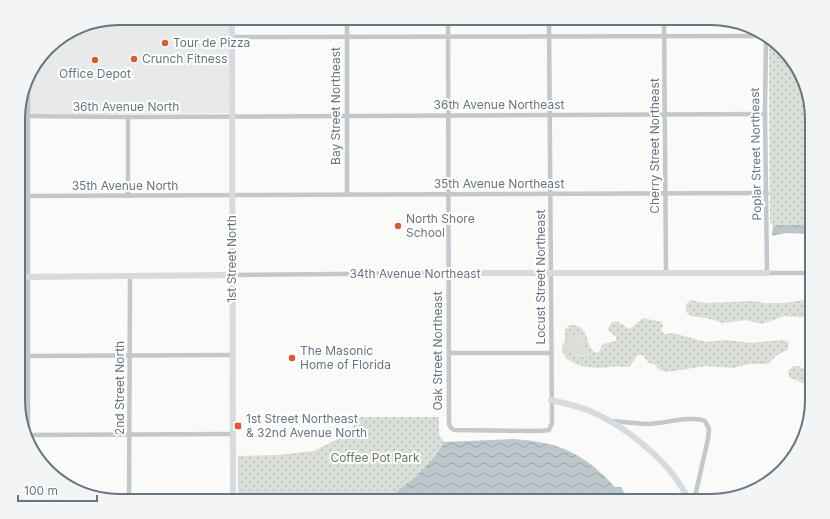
<svg xmlns="http://www.w3.org/2000/svg" width="830" height="519" viewBox="0 0 830 519" font-family="Inter,sans-serif">
<style>
.built{fill:#e8e9e9}
.green{fill:url(#green-dots);fill-rule:evenodd}
.pitch{fill:#dadfd7}
.water{fill:url(#water-waves)}
.lines{fill:none;stroke-linecap:round;stroke-linejoin:round}
.street{stroke:#c3c8cc;stroke-width:4.5}
.secondary{stroke:#d6dbdf;stroke-width:6}
.poi-dot{fill:#e4572e;stroke:#fff;stroke-width:1.5}
.labels{text-anchor:middle;stroke-width:4;stroke-linejoin:round;paint-order:stroke}
.poi-label{font-size:12px;fill:#657683;stroke:#fff;text-anchor:start}
.street-label{font-size:12px;fill:#657683;stroke:#fff}
.park-label{font-size:12px;fill:#687a64;stroke:#fff}
.rim{fill:none;stroke:#657683;stroke-width:2}
</style>
<defs>
<pattern id="green-dots" width="8" height="8" patternUnits="userSpaceOnUse"><rect width="8" height="8" fill="#dadfd7"/><path d="M2 2h.1M6 6h.1" fill="none" stroke="#b4b9b4" stroke-width="1.8" stroke-linecap="round"/></pattern>
<pattern id="water-waves" width="16" height="10" patternUnits="userSpaceOnUse"><rect width="16" height="10" fill="#bbc7cb"/><path d="M0 5q4-4 8 0t8 0" fill="none" stroke="#9ca6aa"/></pattern>
</defs>
<rect width="100%" height="100%" fill="#fafaf8"/>
<!-- built -->
<g class="built">
<polygon points="119,18 229,18 230,113 128,114 30,114 30,72 52,43 80,26"/>
<polygon points="25,86 25,113 19,113 19,106"/>
<polygon points="19,120 25,120 25,122 23,122 24,161 19,160"/>
<rect x="19" y="285" width="6" height="34"/>
<polygon points="25,401 26,431 19,413 19,402"/>
</g>
<!-- green -->
<g class="green">
<polygon points="771,39 798,68 812,112 812,224 809,225 778,225 773,226 770,223 769,43"/>
<polygon points="812,299 812,318 784,316 762,324 746,320 723,323 706,318 691,316 686,312 686,304 691,300 705,303 754,301 765,303 784,303"/>
<path d="M643 318 661 322 663 325 661 330 665 334 673 333 706 342 726 340 752 343 781 340 786 341 789 343 788 350 777 355 770 362 766 364H749L733 368 706 366 667 372 660 370 654 364 649 363C644 359 646 354 638 355L630 366 627 367 618 366 600 368 587 367 578 365 567 359 562 352V347L565 341V329L570 325C591 324 583 345 596 353L599 352 603 344 616 341V337L609 331 608 328 612 322C621 320 623 327 630 329ZM582 334 583 344 587 349 589 354 584 356 570 353 565 349V344L572 336Z"/>
<polygon points="793,366 799,366 812,375 812,384 805,384 789,377 788,371"/>
<polygon points="357,417 439,417 439,434 444,442 440,450 430,464 385,501 238,501 238,456 278,455 314,451 341,437 355,425"/>
</g>
<!-- pitch -->
<polygon class="pitch" points="576,332 579,332 582,334 583,344 589,352 587,356 570,353 565,349 565,344"/>
<!-- water -->
<g class="water">
<polygon points="778,225 812,225 812,234 786,233 772,236 773,226"/>
<path d="M513 439C559 442 584 453 615 487H621L625 494 637 501H385C406 483 431 468 444 442Z"/>
</g>
<g class="lines">
<!-- street -->
<g class="street">
<polyline points="448,18 449,424 451,428 454,430 540,431 549,430 552,423 549,18"/>
<polyline points="664,18 666,273"/>
<polyline points="766,34 765,114 767,273 812,273"/>
<polyline points="232,37 768,36"/>
<polyline points="28,77 28,438"/>
<polyline points="19,116 128,117 765,114"/>
<polyline points="347,194 347,18"/>
<polyline points="19,196 767,193"/>
<polyline points="128,196 128,117"/>
<polyline points="232,275 448,273"/>
<polyline points="449,353 551,353"/>
<polyline points="19,356 232,355"/>
<path d="M611 421C622 422 634 423 646 424 662 424 692 415 705 421L709 429 708 439 694 501"/>
<polyline points="28,435 232,434"/>
<polyline points="129,501 130,276"/>
</g>
<!-- secondary -->
<g class="secondary">
<polyline points="232,18 233,501"/>
<polyline points="448,273 767,273"/>
<polyline points="19,277 232,275"/>
<path d="M551 400C564 403 577 406 590 411 626 426 673 464 689 501"/>
</g>
</g>
<!-- markers -->
<g class="poi-dot">
<circle cx="165" cy="43" r="4"/>
<circle cx="134" cy="59" r="4"/>
<circle cx="95" cy="60" r="4"/>
<circle cx="398" cy="226" r="4"/>
<circle cx="292" cy="358" r="4"/>
<rect x="234" y="422" width="8" height="8" rx="2"/>
</g>
<g class="labels">
<!-- poi labels -->
<g class="poi-label">
<text x="173" y="47">Tour de Pizza</text>
<text x="142" y="63">Crunch Fitness</text>
<text x="95" y="78" text-anchor="middle">Office Depot</text>
<text x="406" y="223">North Shore<tspan x="406" dy="14">School</tspan></text>
<text x="300" y="355">The Masonic<tspan x="300" dy="14">Home of Florida</tspan></text>
<text x="246" y="423">1st Street Northeast<tspan x="246" dy="14">&amp; 32nd Avenue North</tspan></text>
</g>
<!-- street labels -->
<g class="street-label">
<text x="499" y="109">36th Avenue Northeast</text>
<text transform="translate(336 106) rotate(-90)" y="4">Bay Street Northeast</text>
<text x="126" y="111">36th Avenue North</text>
<text transform="translate(655 146) rotate(-90)" y="4">Cherry Street Northeast</text>
<text transform="translate(756 154) rotate(-91)" y="4">Poplar Street Northeast</text>
<text x="499" y="188">35th Avenue Northeast</text>
<text x="125" y="190">35th Avenue North</text>
<text transform="translate(232 259) rotate(-90)" y="4">1st Street North</text>
<text x="415" y="278">34th Avenue Northeast</text>
<text transform="translate(541 277) rotate(-90)" y="4">Locust Street Northeast</text>
<text transform="translate(438 351) rotate(-90)" y="4">Oak Street Northeast</text>
<text transform="translate(120 388) rotate(-90)" y="4">2nd Street North</text>
</g>
<!-- park labels -->
<g class="park-label">
<text x="375" y="462">Coffee Pot Park</text>
</g>
</g>
<!-- crop -->
<path d="M0 0H830V519H0ZM119 25H711A94 94 0 0 1 805 119V400A94 94 0 0 1 711 494H119A94 94 0 0 1 25 400V119A94 94 0 0 1 119 25Z" fill="#f3f4f5" fill-rule="evenodd"/>
<path class="rim" d="M119 25H711A94 94 0 0 1 805 119V400A94 94 0 0 1 711 494H119A94 94 0 0 1 25 400V119A94 94 0 0 1 119 25Z"/>
<!-- scale -->
<path d="M18 495v6h79v-6" fill="none" stroke="#657683" stroke-width="2"/>
<text x="24" y="495" font-size="12" fill="#657683" stroke="#ffffff" stroke-width="3" paint-order="stroke">100 m</text>
</svg>
